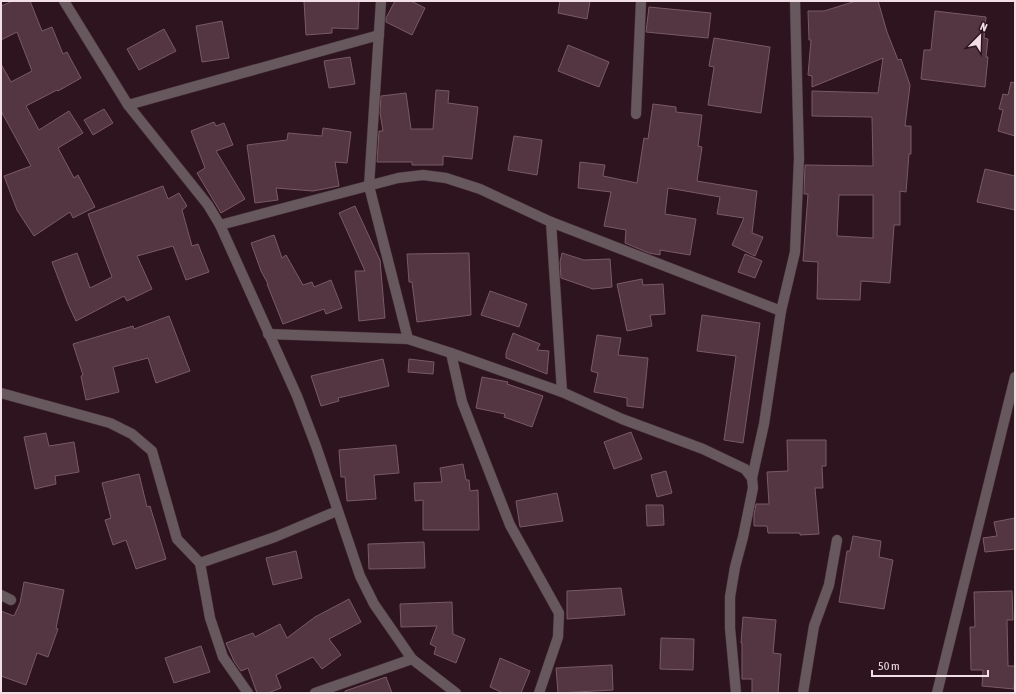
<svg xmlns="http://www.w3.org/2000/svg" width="1016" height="694" viewBox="0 0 1016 694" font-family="'Asap Condensed',sans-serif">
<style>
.building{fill:#533641;stroke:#795a65;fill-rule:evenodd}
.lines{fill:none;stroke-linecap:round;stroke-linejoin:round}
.minor-casing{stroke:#49303b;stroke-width:11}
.minor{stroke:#66585d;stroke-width:10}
</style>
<rect width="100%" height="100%" fill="#2e141f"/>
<!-- building -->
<g class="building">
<polygon points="13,1 30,1 42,31 52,27 63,54 67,52 81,78 58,91 57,90 26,106 39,130 69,111 83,133 58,148 74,178 78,175 95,207 73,218 70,212 34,236 17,210 4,176 31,166 1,111 1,64 11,82 32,71 17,32 1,40 1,6"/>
<polygon points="304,1 359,1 358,29 332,28 332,33 306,35"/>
<polygon points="395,1 411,1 425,8 412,35 386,22 386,18"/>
<polygon points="560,1 590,1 587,19 558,13"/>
<path d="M856 1H878L887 32 898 60 901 59 910 85 905 126H911V154H909L906 192 900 191V225H894L890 283 861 281 860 300 817 299 818 262 803 261 808 194H804L805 165 873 166 872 117 812 116V91L878 93 883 58 812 87V76L808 75 811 40H809L808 11H824ZM839 195H873V238L837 236Z"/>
<polygon points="649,7 711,13 708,38 646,32"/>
<polygon points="935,11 986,17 984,38 988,39 986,57 988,57 985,87 921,79 924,50 931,50"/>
<polygon points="222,21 229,58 202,62 196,26"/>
<polygon points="164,29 176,51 139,70 127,49"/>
<polygon points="714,38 770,47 761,113 708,105 714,67 709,66"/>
<polygon points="568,45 609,62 599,87 558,71"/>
<polygon points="350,57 355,84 329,88 324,61"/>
<polygon points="1011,82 1015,83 1015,136 998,131 1003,110 999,109 1003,94 1008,95"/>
<polygon points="436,90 449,91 448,103 478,107 472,159 443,156 443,165 412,165 412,162 377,162 379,131 383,131 380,113 381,96 406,93 411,129 433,129"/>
<polygon points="653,104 676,107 676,112 702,115 698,146 702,147 697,181 757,191 752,233 763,237 755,256 732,245 744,218 717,214 720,197 668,188 665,214 696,219 690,255 660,250 660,255 649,253 625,243 626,230 604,226 611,192 578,188 580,162 605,165 603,176 637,183 644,138 648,139"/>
<polygon points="104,109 113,123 93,135 84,120"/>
<polygon points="214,122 216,126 224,123 233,145 216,151 245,199 221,213 197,173 205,168 191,131"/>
<polygon points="323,128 351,132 347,163 335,162 339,186 313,191 276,188 278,200 255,203 247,145 287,140 288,133 322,136"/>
<polygon points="514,136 542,140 537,175 508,170"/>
<polygon points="985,169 1015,176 1015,210 977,202"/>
<polygon points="163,186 168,199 179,193 187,206 182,210 192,246 198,244 209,272 186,280 173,246 137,256 152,289 127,301 124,296 76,321 68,304 52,262 77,253 90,288 112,277 88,214"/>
<polygon points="355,206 380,260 385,318 359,321 355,271 365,271 339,213"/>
<polygon points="274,235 282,258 286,255 303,285 312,282 314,287 331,280 342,308 326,314 324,309 283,324 267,284 268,284 261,271 251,243"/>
<polygon points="469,253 471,315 417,322 412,282 409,282 407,254"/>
<polygon points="562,253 584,260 610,259 612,287 593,289 561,278 560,262"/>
<polygon points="745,254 762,261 755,278 738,272"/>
<polygon points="642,279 643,285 663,284 665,314 650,315 652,326 627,331 617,284"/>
<polygon points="490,291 527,304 519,327 481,315"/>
<polygon points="702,315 760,323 743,443 724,440 736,356 697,351"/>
<polygon points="169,316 190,371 156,383 148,358 113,367 119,392 86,400 81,376 83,375 73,344 133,326 134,329"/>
<polygon points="513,333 540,344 537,350 549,351 547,374 506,358 506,353"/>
<polygon points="597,335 621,338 618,355 648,358 643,408 627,406 627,398 594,392 598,373 591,371"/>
<polygon points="383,359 389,386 338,398 339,401 321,406 311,376"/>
<polygon points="409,359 434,362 433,374 408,372"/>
<polygon points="482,377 508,382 507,384 543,396 532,427 504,417 505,414 476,408"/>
<polygon points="631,432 642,459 614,469 604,442"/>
<polygon points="46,433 49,446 74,442 79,472 55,476 56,484 35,489 24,437"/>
<polygon points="787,440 826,440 826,466 822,466 823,488 815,488 819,534 800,535 800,533 768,533 767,526 754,526 754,515 756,504 769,504 767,472 788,471"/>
<polygon points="396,445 399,473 374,475 376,499 347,501 345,477 341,477 339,450"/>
<polygon points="463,464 466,480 469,480 470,491 478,490 479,530 423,530 423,500 415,501 414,483 442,482 440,468"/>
<polygon points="666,471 672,493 657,497 651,475"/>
<polygon points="139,474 147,507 150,506 166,559 136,569 126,540 113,545 105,520 111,518 102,483"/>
<polygon points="557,493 563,521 520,527 516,501"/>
<polygon points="646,505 663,505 664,525 647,526"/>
<polygon points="1015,518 1015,549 985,552 983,538 997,536 994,522"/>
<polygon points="853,536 881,541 879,557 893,560 884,609 839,602 847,551 850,551"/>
<polygon points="424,542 425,568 369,569 368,544"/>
<polygon points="296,551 302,578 273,585 266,558"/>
<polygon points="24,582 64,590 56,628 58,629 48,657 37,653 26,685 1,676 1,611 14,616 20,603"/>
<polygon points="621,588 625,615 567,619 567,591"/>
<polygon points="1012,591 1013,620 1007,620 1008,666 1015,666 1014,689 982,686 983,670 971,670 970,627 975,627 974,592"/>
<polygon points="349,599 361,622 329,639 341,655 322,669 313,657 276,675 281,688 268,693 257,693 248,668 241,671 234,661 226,643 253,633 255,637 280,624 287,638 315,617"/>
<polygon points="452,602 453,634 465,639 456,663 434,654 436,647 430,644 437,626 401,627 400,604"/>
<polygon points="743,617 776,620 773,653 781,654 778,693 752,693 752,679 742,679 742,643 741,643"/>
<polygon points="661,638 694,639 693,670 660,669"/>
<polygon points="201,646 210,672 174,683 165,658"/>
<polygon points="500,658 530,671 521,693 503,693 490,687"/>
<polygon points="612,665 613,690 558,693 556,668"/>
<polygon points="386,677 392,693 345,693 345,691"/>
</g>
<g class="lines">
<!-- minor casing -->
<g class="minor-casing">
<g id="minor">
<polyline points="64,1 128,105 208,205 220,225 297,396 316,446 360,576 374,604 412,659 456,693"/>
<polyline points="381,1 369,186 408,339"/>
<polyline points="128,105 379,35"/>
<polyline points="636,114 641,1"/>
<polyline points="551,222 562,392"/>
<polyline points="220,225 398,178 423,175 446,178 480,189 551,222 781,311"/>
<polyline points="268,334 408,339 451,353 562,392 622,419 703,449 745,469 752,478 753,488 743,537 735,567 730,597 730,628 736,693"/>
<polyline points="451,353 462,402 510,525 559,613 558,637 539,693"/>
<polyline points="1,393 110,423 132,434 152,451 177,539 200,563 275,537 337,511"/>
<polyline points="752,478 764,424 781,311 795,252 799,158 795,1"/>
<polyline points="200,563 210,618 223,657 248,693"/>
<polyline points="1,595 11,600"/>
<polyline points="315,693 412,659"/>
<polyline points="803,693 814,626 829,585 837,540"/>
<polyline points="937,693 1015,377"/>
</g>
</g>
<!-- minor -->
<use href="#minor" class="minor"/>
</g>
<!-- border -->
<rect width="1016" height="694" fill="none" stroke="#f2dfe6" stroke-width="4"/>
<!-- north arrow -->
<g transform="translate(980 36) rotate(23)" stroke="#2e141f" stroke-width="3" paint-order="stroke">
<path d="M0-3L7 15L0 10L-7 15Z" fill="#f2dfe6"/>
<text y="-6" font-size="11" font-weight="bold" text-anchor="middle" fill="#f2dfe6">N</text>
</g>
<!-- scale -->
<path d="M872 670v6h116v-6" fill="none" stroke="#f2dfe6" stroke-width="2"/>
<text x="878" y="670" font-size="12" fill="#f2dfe6" stroke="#2e141f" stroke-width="3" paint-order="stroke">50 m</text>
</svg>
